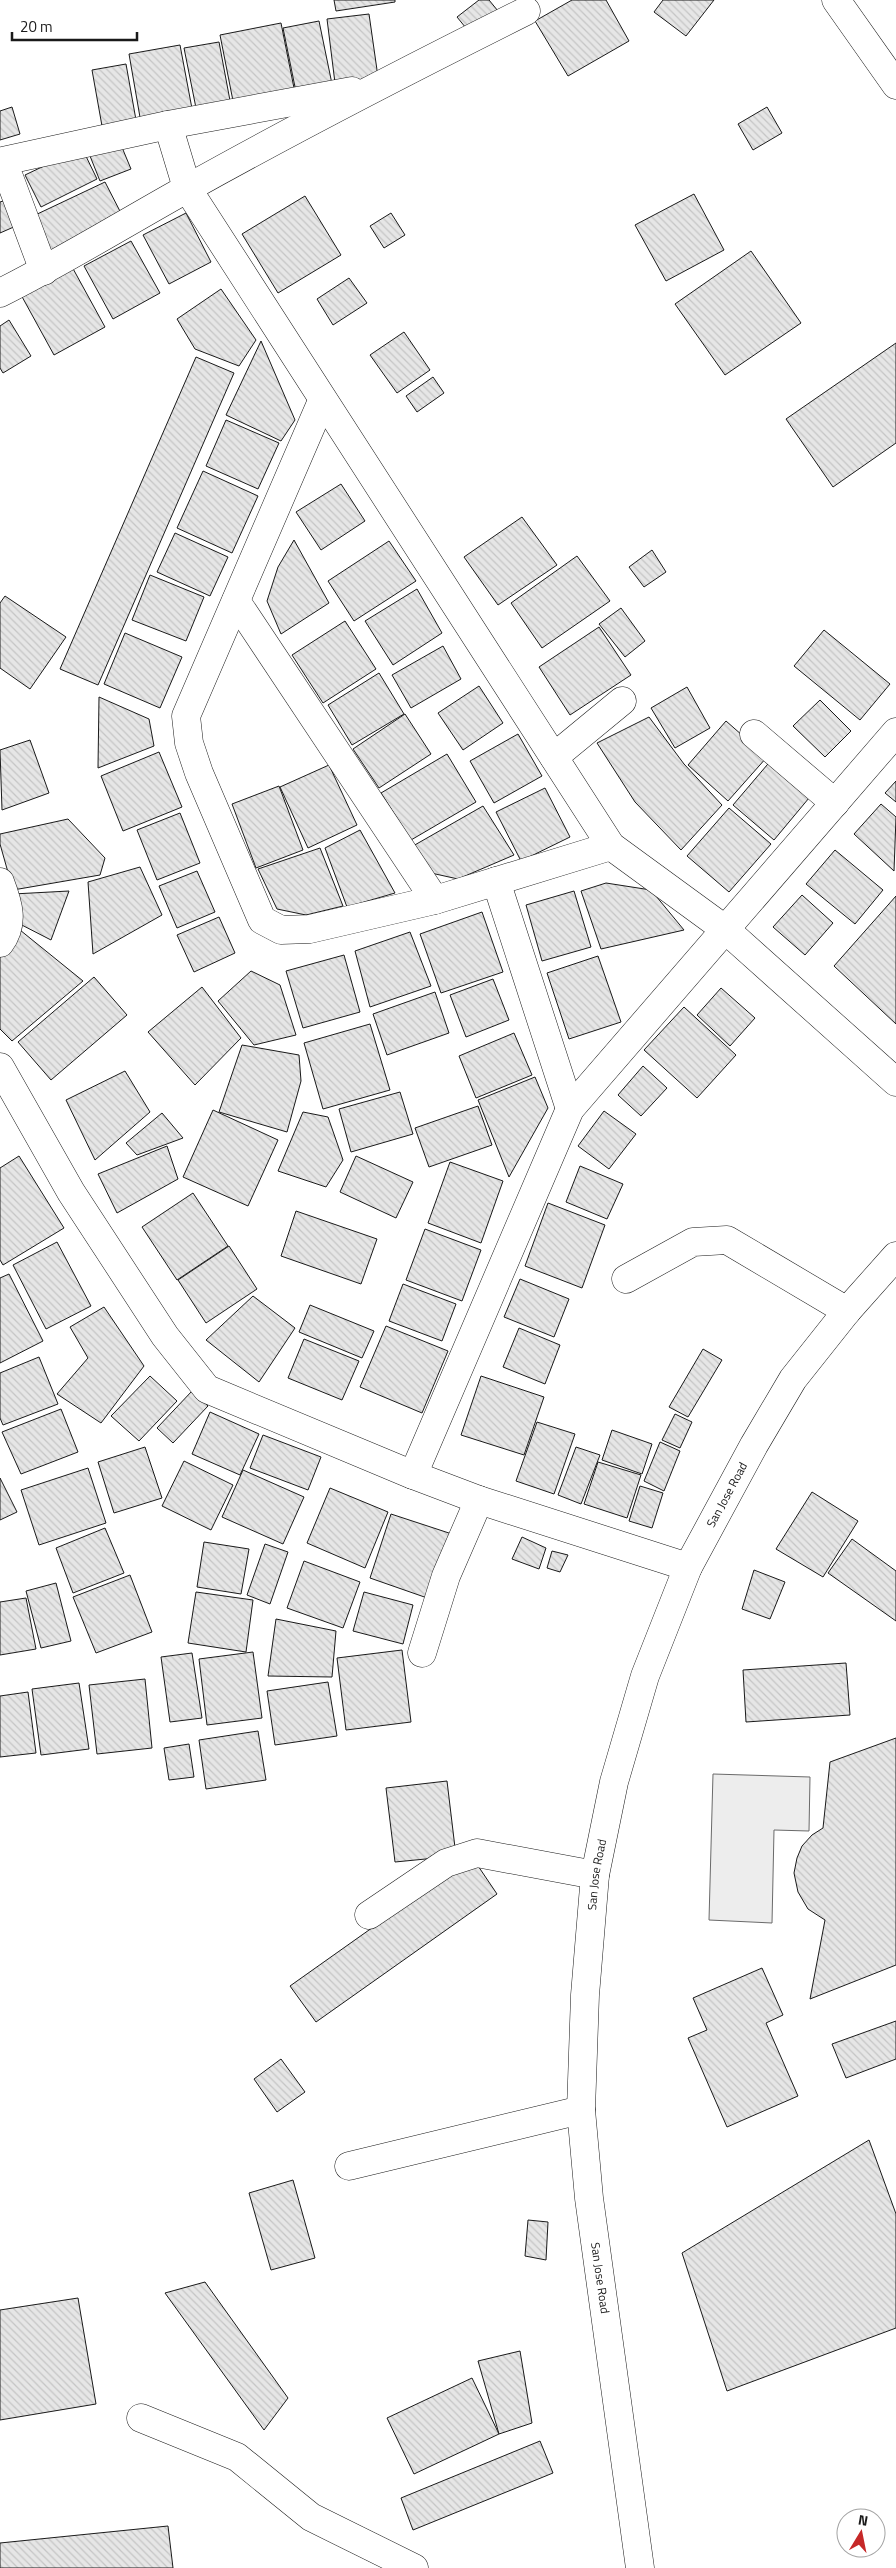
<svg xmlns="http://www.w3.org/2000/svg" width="896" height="2568" viewBox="0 0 896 2568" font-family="'Titillium Web',sans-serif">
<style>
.built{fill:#ededed;stroke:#6a6a6a}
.building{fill:url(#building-back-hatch);stroke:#1a1a1a}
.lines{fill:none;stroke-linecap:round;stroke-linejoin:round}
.minor-casing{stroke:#1a1a1a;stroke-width:29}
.major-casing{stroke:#1a1a1a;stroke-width:29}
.minor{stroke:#fff;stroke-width:28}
.major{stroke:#fff;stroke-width:28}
.labels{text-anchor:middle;stroke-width:4;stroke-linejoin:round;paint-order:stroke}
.street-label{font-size:12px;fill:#1a1a1a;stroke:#fff}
</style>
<defs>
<pattern id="building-back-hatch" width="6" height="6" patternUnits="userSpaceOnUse" patternTransform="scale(1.25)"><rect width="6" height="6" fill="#e6e6e6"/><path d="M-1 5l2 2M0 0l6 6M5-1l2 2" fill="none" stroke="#c5c5c5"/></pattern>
</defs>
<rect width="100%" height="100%" fill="#fff"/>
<!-- built -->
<polygon class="built" points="713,1774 810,1777 809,1831 774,1830 772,1923 709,1920"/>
<!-- building -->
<g class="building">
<polygon points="334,0 395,0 395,2 336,11"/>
<polygon points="479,0 489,0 498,11 470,33 457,17"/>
<polygon points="572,0 606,0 629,41 568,76 535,21"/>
<polygon points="663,0 714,0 686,36 654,12"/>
<polygon points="369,14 378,77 335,83 327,19"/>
<polygon points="319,21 332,84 296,92 283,28"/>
<polygon points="281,23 295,93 234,106 220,35"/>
<polygon points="219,42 231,106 197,113 184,48"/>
<polygon points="180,45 193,114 141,123 129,54"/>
<polygon points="126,64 136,120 102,126 92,70"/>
<polygon points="12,107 20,134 0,140 0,111"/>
<polygon points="767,107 782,133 753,150 738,124"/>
<polygon points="121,145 131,169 100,181 90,156"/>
<polygon points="82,148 97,179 41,207 25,175"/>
<polygon points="105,182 124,219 53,258 31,217"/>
<polygon points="694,194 724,250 666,281 635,225"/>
<polygon points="305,196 341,255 278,293 242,234"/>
<polygon points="6,200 16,226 0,233 0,202"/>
<polygon points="186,213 211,262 169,284 143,235"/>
<polygon points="391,213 405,235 384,248 370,226"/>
<polygon points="131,241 160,293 113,319 84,266"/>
<polygon points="751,251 801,323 725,375 675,304"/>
<polygon points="71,265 105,327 54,355 20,293"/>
<polygon points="349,278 367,303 333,325 317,299"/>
<polygon points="221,289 256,340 239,366 195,349 177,319"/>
<polygon points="9,320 31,356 3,373 0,368 0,326"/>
<polygon points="404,332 430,370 397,393 370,355"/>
<polygon points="261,341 295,420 281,441 226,415"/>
<polygon points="896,343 896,443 833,487 786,419"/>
<polygon points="196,357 234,373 98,685 60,669"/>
<polygon points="433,377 444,393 417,412 406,396"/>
<polygon points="226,420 279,443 258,489 206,466"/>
<polygon points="203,471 258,496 232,553 177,528"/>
<polygon points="341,484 365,521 321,550 296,512"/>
<polygon points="522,517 557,565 498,605 464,557"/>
<polygon points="175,533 228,557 210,596 157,572"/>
<polygon points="294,540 329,603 281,634 267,601 278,567"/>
<polygon points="389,541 416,581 354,621 328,581"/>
<polygon points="652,550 666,572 644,587 629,567"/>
<polygon points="577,556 610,601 542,648 511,603"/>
<polygon points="150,575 204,597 186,641 132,620"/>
<polygon points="417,589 442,633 393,665 365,621"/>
<polygon points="5,596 66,637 30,689 0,668 0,603"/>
<polygon points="621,608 645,641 625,657 599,624"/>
<polygon points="345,621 376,669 323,703 292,655"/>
<polygon points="599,627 631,675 570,715 539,667"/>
<polygon points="824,630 890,684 860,720 794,666"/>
<polygon points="125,633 182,657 160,708 104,684"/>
<polygon points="443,646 461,679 411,708 392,675"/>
<polygon points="379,673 404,714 352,745 328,705"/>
<polygon points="479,686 503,723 463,750 438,713"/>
<polygon points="687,687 710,728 675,748 651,708"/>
<polygon points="99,697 149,719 154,746 98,768"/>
<polygon points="820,700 851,731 825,757 793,726"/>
<polygon points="405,714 431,754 379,788 353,749"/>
<polygon points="649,717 684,764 722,805 681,850 635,802 597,743"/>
<polygon points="726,721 767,757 728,801 688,765"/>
<polygon points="518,734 542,776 494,803 470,761"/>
<polygon points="30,740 49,793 2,810 0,750"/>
<polygon points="159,752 182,807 123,831 101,776"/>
<polygon points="447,754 476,802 411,840 381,793"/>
<polygon points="773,758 814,792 774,840 733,805"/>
<polygon points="329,765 357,825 308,848 280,787"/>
<polygon points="896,781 896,802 885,793"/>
<polygon points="279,786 303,850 256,868 232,804"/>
<polygon points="545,788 570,837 521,861 496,812"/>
<polygon points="881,804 896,817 894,871 854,834"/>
<polygon points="483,806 514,855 458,879 431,873 413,846"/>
<polygon points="729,808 771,844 729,892 687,856"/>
<polygon points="180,813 200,863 157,880 137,830"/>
<polygon points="68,819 105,858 100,875 13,890 0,844 0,834"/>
<polygon points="360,830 395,893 347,907 325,848"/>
<polygon points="320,848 343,906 306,915 277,909 258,869"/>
<polygon points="835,850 883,890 855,924 806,884"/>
<polygon points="140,867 162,915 93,954 88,882"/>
<polygon points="197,871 215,912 177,928 159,886"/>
<polygon points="606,883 651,890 684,930 601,949 581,891"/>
<polygon points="69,891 51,940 14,921 13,894"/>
<polygon points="574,891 591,947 542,961 526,905"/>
<polygon points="802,895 833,923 805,955 773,927"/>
<polygon points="896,896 896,1024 834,966"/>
<polygon points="482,912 503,972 441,993 420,934"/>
<polygon points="219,917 235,953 194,972 177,935"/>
<polygon points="20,930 83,981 12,1041 0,1029 0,955"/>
<polygon points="410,932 431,986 370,1007 355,951"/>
<polygon points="344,955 360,1012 303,1028 286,971"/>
<polygon points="598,956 621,1022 569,1039 547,973"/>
<polygon points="251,971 280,985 296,1035 254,1045 218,1001"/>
<polygon points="94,977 127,1015 51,1080 18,1042"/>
<polygon points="493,979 509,1020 466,1037 450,995"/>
<polygon points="202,987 241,1038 195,1085 148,1032"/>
<polygon points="721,988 755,1018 730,1046 697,1015"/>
<polygon points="435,992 449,1033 387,1055 373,1014"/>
<polygon points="684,1007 736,1055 697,1098 644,1050"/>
<polygon points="370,1024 390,1090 323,1109 304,1043"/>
<polygon points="514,1033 532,1075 476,1098 459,1056"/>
<polygon points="242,1045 299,1055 301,1081 287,1132 219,1112"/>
<polygon points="643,1066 667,1088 641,1116 618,1095"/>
<polygon points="125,1071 150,1112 95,1160 66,1100"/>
<polygon points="535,1077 548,1108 509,1177 478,1100"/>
<polygon points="400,1092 413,1134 351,1152 339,1109"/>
<polygon points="478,1106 492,1145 429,1167 415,1128"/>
<polygon points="213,1110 278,1140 248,1206 183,1177"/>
<polygon points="604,1111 636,1134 609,1169 578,1146"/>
<polygon points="303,1112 328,1117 343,1160 326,1187 278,1171"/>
<polygon points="162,1113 183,1138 137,1155 126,1143"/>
<polygon points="167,1146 178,1179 117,1213 98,1174"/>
<polygon points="19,1156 64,1228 3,1265 0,1260 0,1168"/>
<polygon points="356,1156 413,1182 396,1218 340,1192"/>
<polygon points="450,1162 503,1181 481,1243 428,1223"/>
<polygon points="580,1166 623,1184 607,1219 566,1202"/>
<polygon points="193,1193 228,1246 177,1280 142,1227"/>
<polygon points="548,1203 605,1225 582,1288 525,1266"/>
<polygon points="296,1211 377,1239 361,1284 281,1256"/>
<polygon points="425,1229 481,1250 462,1301 406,1280"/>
<polygon points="57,1242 91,1306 46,1329 13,1265"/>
<polygon points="229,1246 257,1289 206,1323 178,1280"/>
<polygon points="9,1274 43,1341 0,1363 0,1278"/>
<polygon points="520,1279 569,1299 554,1337 504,1317"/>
<polygon points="403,1284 456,1304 442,1341 389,1321"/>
<polygon points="253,1296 295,1328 259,1382 206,1340"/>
<polygon points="310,1305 374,1331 362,1358 299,1332"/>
<polygon points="104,1307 144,1366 101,1423 57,1394 88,1358 70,1327"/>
<polygon points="386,1326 448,1351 422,1413 360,1387"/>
<polygon points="519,1328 560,1345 545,1384 503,1367"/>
<polygon points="304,1339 359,1361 342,1400 288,1378"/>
<polygon points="703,1349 722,1360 688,1417 669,1407"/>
<polygon points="39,1357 58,1404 3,1425 0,1418 0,1373"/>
<polygon points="150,1376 177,1401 139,1441 111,1416"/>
<polygon points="481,1376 544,1397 524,1455 461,1435"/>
<polygon points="192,1391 208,1406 173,1443 157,1428"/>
<polygon points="61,1409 78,1452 21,1474 2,1432"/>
<polygon points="210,1412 259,1434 240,1475 192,1454"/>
<polygon points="675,1414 692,1422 680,1448 662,1440"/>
<polygon points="537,1422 575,1434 554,1494 516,1481"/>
<polygon points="612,1430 652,1444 642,1474 602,1460"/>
<polygon points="263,1435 321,1457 308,1490 250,1468"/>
<polygon points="660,1442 680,1451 664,1491 644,1481"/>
<polygon points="145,1447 162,1498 114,1513 98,1462"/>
<polygon points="576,1447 600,1455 581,1504 558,1495"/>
<polygon points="184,1461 233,1485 211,1530 162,1506"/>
<polygon points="598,1462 641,1475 627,1518 584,1504"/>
<polygon points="88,1468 106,1523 39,1545 21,1490"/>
<polygon points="243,1470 304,1497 283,1544 222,1517"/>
<polygon points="0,1478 17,1512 0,1520"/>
<polygon points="640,1486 663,1493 652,1528 629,1521"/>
<polygon points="330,1488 388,1512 365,1568 307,1543"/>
<polygon points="812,1492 858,1521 823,1577 776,1549"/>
<polygon points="391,1514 455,1535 433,1600 370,1578"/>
<polygon points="105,1528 124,1573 73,1593 56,1548"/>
<polygon points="522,1537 546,1548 539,1569 512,1559"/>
<polygon points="852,1539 896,1571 896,1621 828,1573"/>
<polygon points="204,1542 249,1549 241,1594 197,1587"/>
<polygon points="265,1544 288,1552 270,1604 247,1595"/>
<polygon points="552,1551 568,1555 560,1572 547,1568"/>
<polygon points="304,1561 360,1582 343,1628 287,1608"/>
<polygon points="754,1570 785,1582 770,1619 742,1609"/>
<polygon points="130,1575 152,1632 96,1653 73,1597"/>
<polygon points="56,1583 71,1641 41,1648 26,1591"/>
<polygon points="196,1592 253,1600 246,1652 188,1643"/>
<polygon points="364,1592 413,1605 403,1644 353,1631"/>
<polygon points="26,1598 36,1649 0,1655 0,1602"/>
<polygon points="276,1619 336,1631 332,1677 268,1676"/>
<polygon points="402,1650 411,1722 346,1730 337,1658"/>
<polygon points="253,1652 262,1718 207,1725 199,1659"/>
<polygon points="192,1653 202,1718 170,1722 161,1657"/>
<polygon points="846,1663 850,1715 746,1722 743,1670"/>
<polygon points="145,1679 152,1748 97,1754 89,1685"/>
<polygon points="328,1682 337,1736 275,1745 267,1691"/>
<polygon points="79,1683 89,1749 41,1755 32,1689"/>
<polygon points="28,1692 36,1753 0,1757 0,1696"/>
<polygon points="258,1731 266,1780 206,1789 199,1740"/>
<polygon points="896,1738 896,1965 810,1999 825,1920 808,1909 798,1892 794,1873 797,1858 802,1846 812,1835 823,1828 830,1762"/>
<polygon points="189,1744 194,1777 169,1780 164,1748"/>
<polygon points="447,1781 456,1856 395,1862 386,1788"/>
<polygon points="472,1857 497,1894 316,2022 290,1986"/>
<polygon points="762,1968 783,2015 766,2023 798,2096 727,2127 688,2038 707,2030 693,1998"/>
<polygon points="896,2021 896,2059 846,2078 832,2044"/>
<polygon points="281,2059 305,2092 277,2112 254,2079"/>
<polygon points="869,2140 896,2214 896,2328 727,2391 682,2253"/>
<polygon points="293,2180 315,2258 271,2270 249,2193"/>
<polygon points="528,2220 548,2222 546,2260 525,2256"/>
<polygon points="205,2282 288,2398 264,2430 165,2293"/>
<polygon points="78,2298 96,2404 0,2420 0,2310"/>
<polygon points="520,2351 532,2423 499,2434 478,2361"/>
<polygon points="472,2378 499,2434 414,2474 387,2418"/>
<polygon points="540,2441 553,2473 413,2530 401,2498"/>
<polygon points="168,2526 173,2568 0,2568 0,2543"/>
</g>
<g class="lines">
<!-- minor casing -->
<g class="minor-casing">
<g id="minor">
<polyline points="836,0 896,85"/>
<polyline points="168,125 187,188 611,846 726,930 896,1082"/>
<polyline points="44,271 3,161 168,125 352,91"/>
<path d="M0 293C64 261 125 223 188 188 299 126 412 68 526 11"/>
<polyline points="322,401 186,716 189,743 199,773 262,920 281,930 310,929 435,900 611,846"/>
<polyline points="236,601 435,900"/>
<polyline points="754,734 835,803"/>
<polyline points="554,757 622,701"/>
<polyline points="496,881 570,1109"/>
<path d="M0 882C8 903 15 923 0 943"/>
<polyline points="0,1067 71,1192 165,1336 207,1389 413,1475 479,1500 688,1567"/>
<polyline points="626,1279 693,1242 727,1240 847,1311"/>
<polyline points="413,1475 570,1109 896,732"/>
<polyline points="422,1653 446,1576 479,1500"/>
<polyline points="369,1915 446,1863 477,1853 595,1875"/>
<polyline points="349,2166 581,2110"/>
<polyline points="141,2418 237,2457 311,2517 414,2568"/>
</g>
</g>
<!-- major casing -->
<g class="major-casing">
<g id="major">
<path id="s1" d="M640 2568 589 2198 581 2110 585 1995 595 1875 614 1782 645 1676 688 1567 754 1445 793 1379 847 1311 896 1256"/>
</g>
</g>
<!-- minor -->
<use href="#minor" class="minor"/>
<!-- major -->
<use href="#major" class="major"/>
</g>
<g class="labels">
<!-- street labels -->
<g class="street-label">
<text dy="4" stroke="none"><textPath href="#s1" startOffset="1102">San Jose Road</textPath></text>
<text dy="4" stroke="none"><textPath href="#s1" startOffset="698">San Jose Road</textPath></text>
<text transform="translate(600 2278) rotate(82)" y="4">San Jose Road</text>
</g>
</g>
<!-- north arrow -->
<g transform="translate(861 2533) rotate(10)"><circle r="24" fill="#ffffff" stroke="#a3a3a3"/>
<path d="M0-4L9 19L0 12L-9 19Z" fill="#c62828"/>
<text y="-8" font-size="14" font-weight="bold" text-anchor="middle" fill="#1a1a1a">N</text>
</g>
<!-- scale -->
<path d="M12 32v8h125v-8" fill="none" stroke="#1a1a1a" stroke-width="2.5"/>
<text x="20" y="32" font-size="15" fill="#1a1a1a" stroke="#ffffff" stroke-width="4" paint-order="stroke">20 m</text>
</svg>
